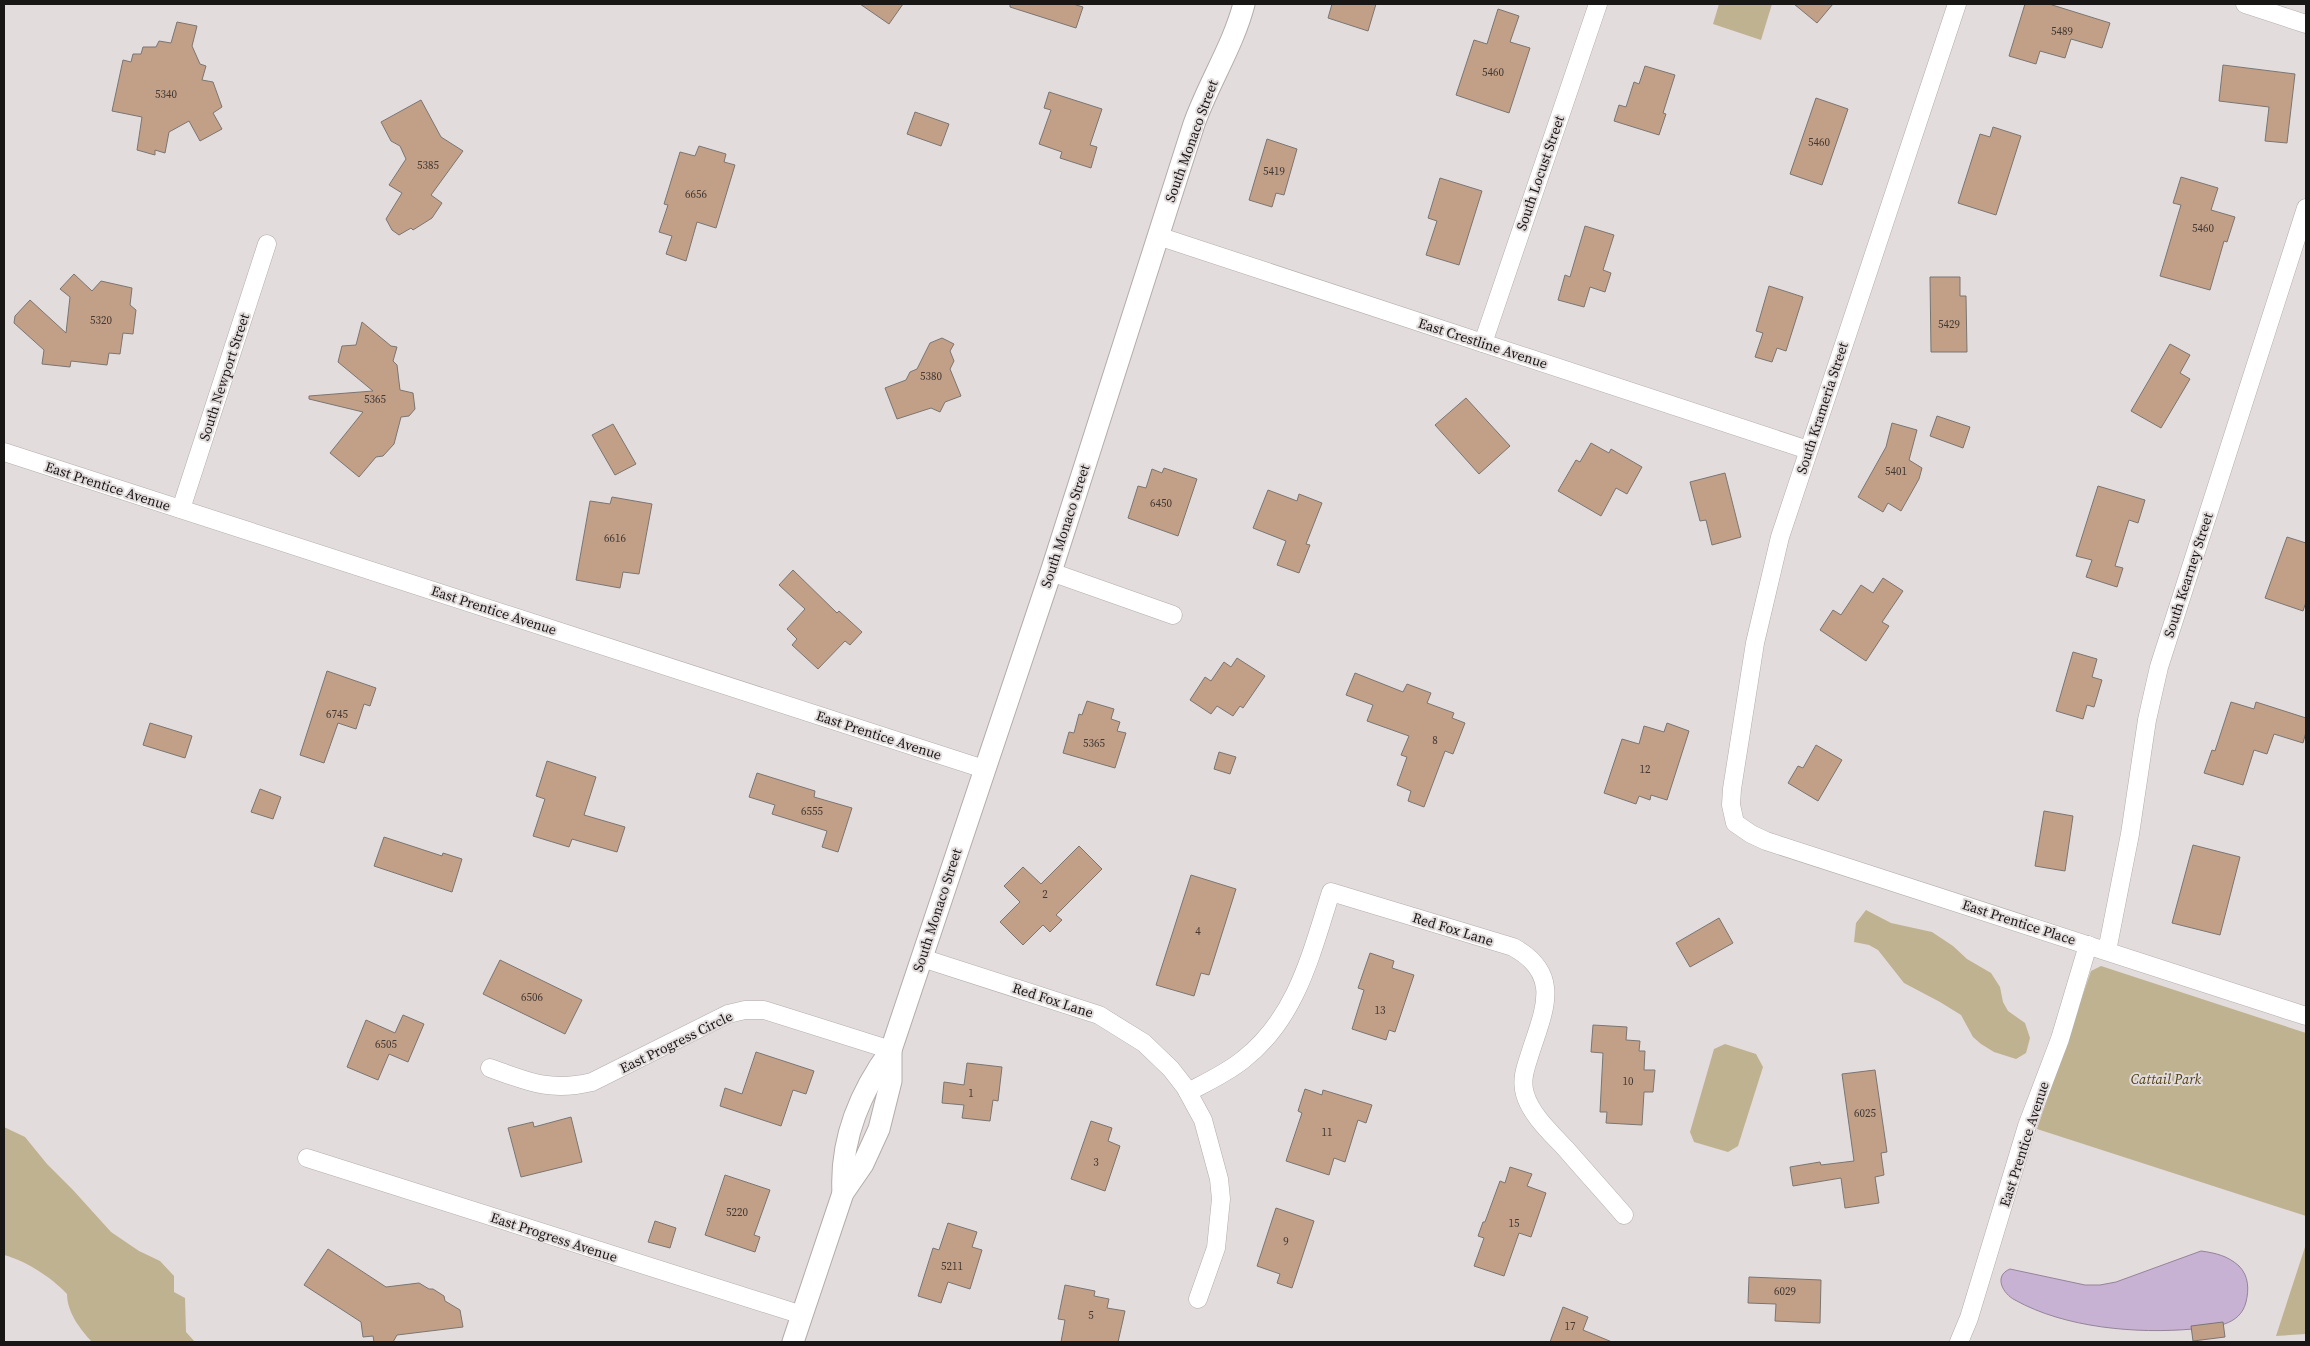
<svg xmlns="http://www.w3.org/2000/svg" width="2310" height="1346" viewBox="0 0 2310 1346" font-family="'Source Serif 4',serif">
<style>
.green{fill:#bfb291}
.water{fill:#c8b2d3;stroke:#94839a}
.building{fill:#c2a088;stroke:#7a7572}
.lines{fill:none;stroke-linecap:round;stroke-linejoin:round}
.minor-casing{stroke:#b3acab;stroke-width:19}
.tertiary-casing{stroke:#b3acab;stroke-width:23}
.minor{stroke:#fff;stroke-width:18}
.tertiary{stroke:#fff;stroke-width:21}
.labels{text-anchor:middle;stroke-width:4;stroke-linejoin:round;paint-order:stroke}
.number-label{font-size:11px;fill:#433832}
.street-label{font-size:14px;fill:#191616;stroke:#e3dcdc}
.park-label{font-size:14px;font-style:italic;fill:#4e3e10;stroke:#e3dcdc}
</style>
<rect width="100%" height="100%" fill="#e3dcdc"/>
<!-- green -->
<g class="green">
<polygon points="1719,4 1772,4 1761,40 1713,24"/>
<polygon points="1866,910 1891,923 1932,932 1953,946 1967,959 1991,973 2000,987 2003,1002 2008,1011 2025,1023 2030,1038 2026,1053 2016,1059 1994,1052 1981,1044 1973,1037 1961,1015 1940,1002 1904,983 1878,950 1869,945 1854,942 1856,923"/>
<polygon points="2101,966 2306,1033 2306,1216 2037,1129 2091,971"/>
<polygon points="1725,1044 1756,1054 1763,1067 1738,1146 1728,1152 1694,1142 1690,1132 1714,1049"/>
<path d="M4 1127 25 1137 47 1164 73 1190 111 1232 139 1251 160 1261 174 1276V1292L185 1298 186 1332 195 1342H92C80 1329 67 1312 67 1294 51 1277 26 1261 4 1255Z"/>
<polygon points="2306,1244 2306,1334 2276,1336"/>
</g>
<!-- water -->
<path class="water" d="M2201 1251C2216 1253 2228 1256 2239 1266 2249 1276 2249 1290 2246 1302 2240 1326 2214 1327 2193 1329 2137 1334 2065 1328 2015 1300 2003 1294 1993 1276 2010 1269L2085 1285H2100L2116 1282Z"/>
<!-- building -->
<g class="building">
<polygon points="860,4 903,4 889,24"/>
<polygon points="1010,4 1073,4 1083,7 1076,28 1010,7"/>
<polygon points="1332,4 1376,4 1368,31 1328,18"/>
<polygon points="1794,4 1833,4 1817,23"/>
<polygon points="2025,4 2049,4 2110,23 2102,48 2071,39 2065,58 2040,51 2036,64 2009,56"/>
<polygon points="1498,9 1519,16 1510,42 1530,48 1509,113 1456,95 1474,40 1487,44"/>
<polygon points="177,22 197,26 192,46 200,64 206,66 202,80 213,82 222,107 213,113 222,129 200,141 189,121 169,132 165,153 155,150 155,155 137,150 142,117 112,111 123,60 131,62 133,54 141,54 143,47 156,47 159,41 171,43"/>
<polygon points="2223,65 2295,74 2287,143 2265,141 2269,107 2219,101"/>
<polygon points="1645,66 1675,75 1663,113 1666,114 1659,135 1614,121 1619,105 1626,107 1634,82 1639,84"/>
<polygon points="1049,92 1102,109 1090,145 1097,147 1091,168 1060,158 1062,152 1039,144 1051,110 1044,108"/>
<polygon points="1816,98 1848,109 1822,185 1790,174"/>
<polygon points="421,100 441,137 463,151 431,195 442,203 432,218 413,230 411,228 399,235 392,230 386,219 402,193 389,185 406,159 400,146 391,141 381,122"/>
<polygon points="915,112 949,124 941,146 907,134"/>
<polygon points="1993,127 2021,136 1996,215 1958,203 1980,134 1990,137"/>
<polygon points="1267,139 1297,149 1284,195 1276,193 1272,207 1249,200"/>
<polygon points="699,146 726,154 724,162 735,165 716,228 697,222 686,261 666,254 672,236 659,232 668,205 664,204 680,152 695,156"/>
<polygon points="2181,177 2218,188 2211,210 2235,217 2227,242 2224,241 2210,290 2160,276 2181,205 2173,203"/>
<polygon points="1440,178 1482,191 1459,265 1426,255 1437,221 1428,218"/>
<polygon points="1585,226 1614,235 1603,270 1611,273 1605,292 1590,287 1584,307 1558,300 1565,275 1570,277"/>
<polygon points="74,274 92,291 101,281 132,288 130,305 136,310 133,334 123,333 120,354 109,353 107,365 71,361 70,367 42,364 44,350 14,323 15,316 30,300 66,333 70,297 60,289"/>
<polygon points="1930,277 1960,277 1960,296 1966,296 1967,352 1931,352"/>
<polygon points="1769,286 1803,297 1786,351 1777,348 1772,362 1755,357 1763,333 1756,331"/>
<polygon points="362,322 391,346 397,347 393,361 397,365 400,390 413,393 415,409 409,416 401,417 394,444 383,456 376,457 359,477 330,453 363,412 309,399 309,396 373,391 338,362 342,346 356,345"/>
<polygon points="942,338 954,344 950,351 954,361 950,369 961,396 945,402 940,412 931,408 897,419 885,388 906,380 910,372 917,369 930,343"/>
<polygon points="2170,344 2190,355 2180,373 2190,379 2161,428 2131,411"/>
<polygon points="1466,398 1510,446 1479,474 1435,425"/>
<polygon points="1937,416 1970,427 1963,448 1930,436"/>
<polygon points="1892,423 1917,430 1909,460 1922,468 1919,479 1901,511 1888,503 1883,512 1858,497 1886,447"/>
<polygon points="613,424 636,464 615,475 592,435"/>
<polygon points="1591,443 1609,453 1611,449 1642,467 1627,494 1616,488 1601,516 1558,491 1576,460 1580,462"/>
<polygon points="1164,468 1197,479 1178,536 1128,518 1138,486 1146,488 1152,469 1162,473"/>
<polygon points="1725,473 1741,537 1712,545 1706,520 1700,521 1690,482"/>
<polygon points="2098,486 2145,500 2138,523 2129,520 2115,566 2123,568 2117,587 2086,577 2092,560 2076,556"/>
<polygon points="1268,490 1297,501 1299,494 1322,503 1306,544 1310,545 1299,573 1277,565 1286,541 1253,528"/>
<polygon points="612,497 652,504 639,574 623,572 620,588 576,580 590,501 610,504"/>
<polygon points="2287,537 2306,543 2306,602 2303,611 2265,598"/>
<polygon points="793,570 837,613 839,611 862,632 850,645 845,641 818,669 792,645 797,639 787,629 805,609 779,585"/>
<polygon points="1883,578 1903,591 1882,622 1889,626 1866,661 1820,630 1833,610 1841,615 1861,585 1873,593"/>
<polygon points="2073,652 2097,659 2092,677 2102,680 2094,707 2087,705 2083,719 2056,711"/>
<polygon points="1237,658 1265,676 1243,708 1240,706 1233,716 1217,706 1211,714 1190,700 1205,677 1211,681 1224,662 1231,667"/>
<polygon points="327,671 376,688 370,706 364,704 356,729 338,723 324,763 300,755"/>
<polygon points="1355,673 1403,692 1407,684 1431,693 1427,703 1454,713 1452,718 1465,723 1453,754 1445,751 1424,807 1408,801 1411,791 1397,785 1407,757 1401,755 1409,736 1367,721 1373,705 1346,695"/>
<polygon points="1087,701 1114,709 1111,719 1120,722 1117,731 1126,733 1115,768 1063,753 1069,732 1074,733 1079,714 1082,715"/>
<polygon points="2231,702 2254,709 2256,702 2306,718 2306,732 2303,743 2274,734 2267,754 2254,750 2243,785 2204,773 2212,750 2215,751"/>
<polygon points="150,723 192,736 185,758 143,745"/>
<polygon points="1667,723 1689,731 1667,800 1651,795 1650,800 1639,796 1636,804 1604,793 1622,739 1639,744 1644,726 1664,732"/>
<polygon points="1816,745 1842,760 1818,801 1788,783 1798,766 1803,768"/>
<polygon points="1219,752 1236,757 1230,774 1214,769"/>
<polygon points="547,761 596,777 584,815 625,827 617,852 572,839 569,847 533,836 545,799 536,796"/>
<polygon points="757,773 815,791 814,797 852,808 838,852 822,847 827,831 772,814 775,805 749,797"/>
<polygon points="260,789 281,797 273,819 251,812"/>
<polygon points="2044,811 2073,816 2065,871 2035,866"/>
<polygon points="384,837 442,856 443,853 462,859 452,892 374,866"/>
<polygon points="2193,845 2240,857 2220,935 2172,923"/>
<polygon points="1079,846 1102,869 1056,915 1062,920 1050,932 1043,925 1023,945 1000,922 1020,902 1004,886 1023,867 1041,884"/>
<polygon points="1191,875 1236,889 1209,975 1201,973 1194,996 1156,985"/>
<polygon points="1719,918 1733,943 1690,967 1676,943"/>
<polygon points="1370,953 1394,961 1392,968 1414,975 1395,1032 1389,1030 1386,1040 1352,1029 1364,990 1358,988"/>
<polygon points="500,960 582,1000 565,1034 483,994"/>
<polygon points="403,1015 424,1024 408,1062 389,1054 378,1080 347,1067 366,1020 395,1033"/>
<polygon points="1593,1025 1627,1027 1626,1040 1640,1041 1639,1051 1645,1051 1644,1070 1655,1070 1653,1092 1644,1092 1642,1125 1606,1123 1607,1112 1600,1112 1603,1053 1591,1052"/>
<polygon points="756,1052 814,1071 806,1094 793,1090 781,1126 720,1106 725,1088 742,1094"/>
<polygon points="967,1063 1002,1067 998,1101 993,1100 990,1121 962,1118 964,1105 942,1103 944,1082 964,1085"/>
<polygon points="1875,1070 1887,1152 1881,1153 1884,1175 1875,1177 1879,1203 1845,1208 1841,1178 1793,1186 1790,1167 1820,1162 1821,1165 1854,1161 1842,1074"/>
<polygon points="1305,1089 1322,1095 1323,1090 1372,1105 1366,1123 1358,1120 1345,1162 1334,1158 1329,1175 1286,1161 1302,1113 1298,1111"/>
<polygon points="571,1117 582,1162 521,1177 508,1128 533,1122 534,1127"/>
<polygon points="1091,1121 1112,1128 1108,1141 1120,1146 1105,1191 1071,1179"/>
<polygon points="1510,1167 1532,1174 1527,1186 1546,1193 1531,1237 1519,1233 1504,1276 1474,1266 1484,1238 1478,1236 1483,1222 1485,1222 1500,1181 1505,1183"/>
<polygon points="725,1175 770,1190 754,1235 760,1237 755,1252 705,1235"/>
<polygon points="1276,1208 1314,1221 1292,1288 1277,1283 1280,1274 1257,1266"/>
<polygon points="655,1221 676,1228 670,1248 648,1242"/>
<polygon points="948,1223 977,1232 972,1247 982,1250 970,1289 948,1282 941,1303 918,1296 933,1248 939,1250"/>
<polygon points="328,1249 386,1287 419,1283 429,1289 433,1289 444,1296 445,1301 460,1310 463,1327 397,1335 393,1342 374,1342 373,1336 363,1337 361,1322 304,1285"/>
<polygon points="1749,1277 1821,1280 1820,1323 1775,1321 1776,1304 1748,1303"/>
<polygon points="1065,1285 1095,1291 1094,1296 1109,1299 1107,1308 1125,1311 1118,1342 1061,1342 1065,1320 1058,1319"/>
<polygon points="1563,1307 1588,1317 1583,1330 1612,1342 1550,1342"/>
<polygon points="2223,1322 2225,1337 2193,1341 2191,1326"/>
</g>
<g class="lines">
<!-- minor casing -->
<g class="minor-casing">
<g id="minor">
<polyline points="1957,4 1780,537 1755,643 1732,789 1731,805 1735,823 1751,834 1766,841 2306,1016"/>
<polyline points="2245,4 2306,24"/>
<polyline points="1158,236 1808,450"/>
<polyline points="1483,343 1598,4"/>
<polyline points="4,452 984,769"/>
<polyline points="181,509 267,244"/>
<polyline points="1051,572 1173,615"/>
<polyline points="2107,951 2130,834 2147,720 2159,667 2306,208"/>
<polyline points="922,958 1099,1015 1144,1043 1171,1069 1185,1087 1203,1120 1219,1179 1221,1199 1216,1248 1198,1299"/>
<path d="M490 1068C529 1082 550 1092 592 1082L728 1014 745 1010H764L891 1050"/>
<path d="M1188 1092C1207 1082 1227 1073 1244 1059 1297 1017 1311 954 1331 892L1513 947C1564 975 1543 1012 1529 1057 1525 1069 1521 1081 1525 1094 1531 1115 1551 1133 1566 1149 1585 1171 1605 1193 1624 1215"/>
<polyline points="307,1158 802,1315"/>
<polyline points="1959,1342 1969,1318 2027,1126 2060,1039 2088,945"/>
</g>
</g>
<!-- tertiary casing -->
<g class="tertiary-casing">
<g id="tertiary">
<path d="M843 1193C840 1140 860 1092 891 1050L1051 572 1194 124C1209 82 1233 46 1244 4"/>
<polyline points="793,1342 843,1193 863,1164 879,1129 891,1081 891,1050"/>
</g>
</g>
<!-- minor -->
<use href="#minor" class="minor"/>
<!-- tertiary -->
<use href="#tertiary" class="tertiary"/>
</g>
<g class="labels">
<!-- number labels -->
<g class="number-label">
<text x="2062" y="35">5489</text>
<text x="1493" y="76">5460</text>
<text x="166" y="98">5340</text>
<text x="1819" y="146">5460</text>
<text x="428" y="169">5385</text>
<text x="1274" y="175">5419</text>
<text x="696" y="198">6656</text>
<text x="2203" y="232">5460</text>
<text x="101" y="324">5320</text>
<text x="1949" y="328">5429</text>
<text x="931" y="380">5380</text>
<text x="375" y="403">5365</text>
<text x="1896" y="475">5401</text>
<text x="1161" y="507">6450</text>
<text x="615" y="542">6616</text>
<text x="337" y="718">6745</text>
<text x="1435" y="744">8</text>
<text x="1094" y="747">5365</text>
<text x="1645" y="773">12</text>
<text x="812" y="815">6555</text>
<text x="1045" y="898">2</text>
<text x="1198" y="935">4</text>
<text x="532" y="1001">6506</text>
<text x="1380" y="1014">13</text>
<text x="386" y="1048">6505</text>
<text x="1628" y="1085">10</text>
<text x="971" y="1097">1</text>
<text x="1865" y="1117">6025</text>
<text x="1327" y="1136">11</text>
<text x="1096" y="1166">3</text>
<text x="737" y="1216">5220</text>
<text x="1514" y="1227">15</text>
<text x="1286" y="1245">9</text>
<text x="952" y="1270">5211</text>
<text x="1785" y="1295">6029</text>
<text x="1091" y="1319">5</text>
<text x="1570" y="1330">17</text>
</g>
<!-- street labels -->
<g class="street-label">
<text transform="translate(1191 141) rotate(-70)" y="5">South Monaco Street</text>
<text transform="translate(1540 173) rotate(-71)" y="5">South Locust Street</text>
<text transform="translate(1483 343) rotate(18)" y="5">East Crestline Avenue</text>
<text transform="translate(224 377) rotate(-72)" y="5">South Newport Street</text>
<text transform="translate(1822 408) rotate(-72)" y="5">South Krameria Street</text>
<text transform="translate(108 486) rotate(18)" y="5">East Prentice Avenue</text>
<text transform="translate(1065 526) rotate(-72)" y="5">South Monaco Street</text>
<text transform="translate(2188 575) rotate(-72)" y="5">South Kearney Street</text>
<text transform="translate(494 610) rotate(18)" y="5">East Prentice Avenue</text>
<text transform="translate(879 735) rotate(18)" y="5">East Prentice Avenue</text>
<text transform="translate(937 910) rotate(-72)" y="5">South Monaco Street</text>
<text transform="translate(2019 922) rotate(18)" y="5">East Prentice Place</text>
<text transform="translate(1453 929) rotate(17)" y="5">Red Fox Lane</text>
<text transform="translate(1053 1000) rotate(18)" y="5">Red Fox Lane</text>
<text transform="translate(676 1042) rotate(-26)" y="5">East Progress Circle</text>
<text transform="translate(2024 1144) rotate(-72)" y="5">East Prentice Avenue</text>
<text transform="translate(554 1237) rotate(18)" y="5">East Progress Avenue</text>
</g>
<!-- park labels -->
<g class="park-label">
<text x="2166" y="1084">Cattail Park</text>
</g>
</g>
<!-- border -->
<rect width="2310" height="1346" fill="none" stroke="#191616" stroke-width="10"/>
</svg>
